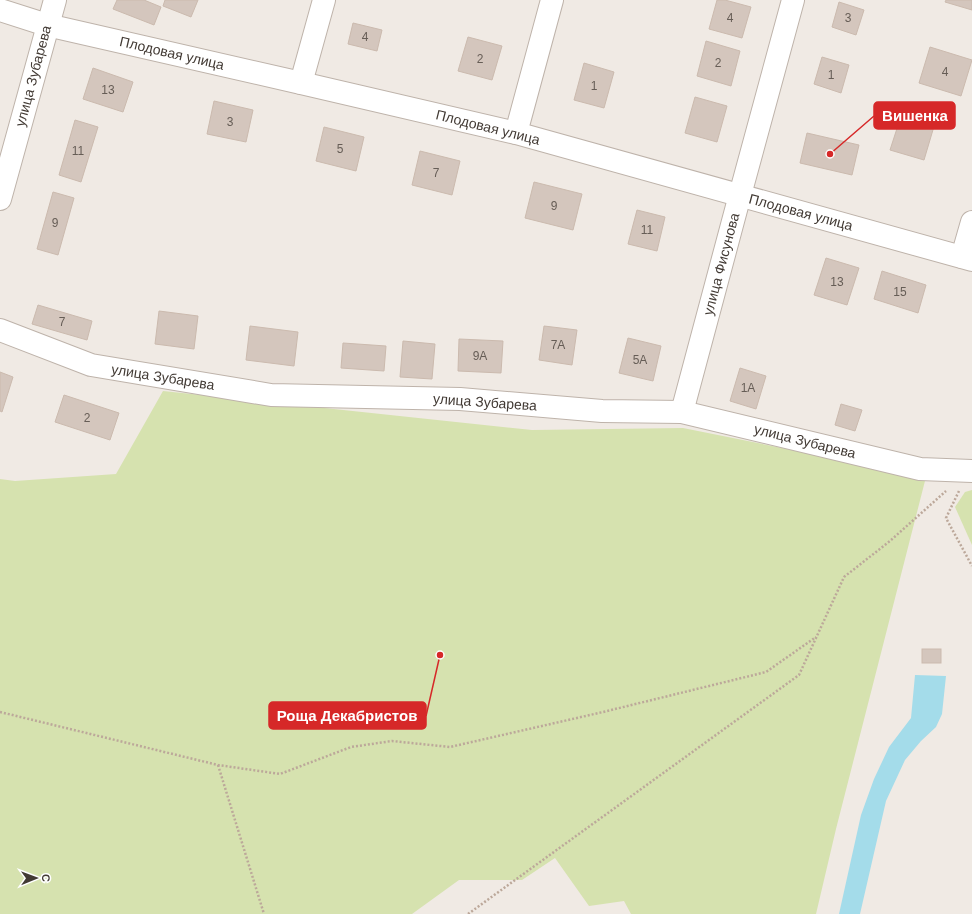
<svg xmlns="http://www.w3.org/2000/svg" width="972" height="914" viewBox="0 0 972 914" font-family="Arial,sans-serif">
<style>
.green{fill:#d6e2af}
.water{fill:#a4dcea}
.building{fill:#d4c6bd;stroke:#cbbaae}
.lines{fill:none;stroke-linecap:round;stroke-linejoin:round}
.minor-casing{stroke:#beb3aa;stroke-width:24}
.path{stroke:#bca89a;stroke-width:2.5;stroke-dasharray:2 2;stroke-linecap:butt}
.minor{stroke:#fff;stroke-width:22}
.labels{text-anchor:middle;stroke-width:3.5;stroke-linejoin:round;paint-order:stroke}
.number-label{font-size:12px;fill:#665d56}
.street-label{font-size:14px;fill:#423a34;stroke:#fff}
.leader{fill:none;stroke:#d62828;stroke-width:1.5}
.callout-dot{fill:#d62828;stroke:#fff;stroke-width:1.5}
.callout{fill:#d62828;stroke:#d62828;stroke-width:1.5}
.callout-label{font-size:15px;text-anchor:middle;font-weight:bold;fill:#fff}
</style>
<rect width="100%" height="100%" fill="#f0eae4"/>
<!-- green -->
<g class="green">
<polygon points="163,391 532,430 683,428 926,477 836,829 816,914 631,914 624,901 589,906 555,858 522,880 459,880 412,914 0,914 0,479 15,481 116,474"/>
<polygon points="972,490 972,545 955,507 965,492"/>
</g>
<!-- water -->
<polygon class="water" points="915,675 946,676 942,714 936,727 921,741 905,760 886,801 860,914 839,914 861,815 874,779 889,747 911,718"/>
<!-- building -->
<g class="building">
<polygon points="117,0 144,0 161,7 154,25 113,9"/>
<polygon points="165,0 198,0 191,17 163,6"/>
<polygon points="717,0 725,0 751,7 742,38 709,29"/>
<polygon points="946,0 972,0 972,10 945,2"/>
<polygon points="839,2 864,10 856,35 832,27"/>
<polygon points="353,23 382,30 377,51 348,44"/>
<polygon points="468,37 502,46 492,80 458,71"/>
<polygon points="706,41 740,51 731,86 697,76"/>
<polygon points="930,47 972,60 961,96 919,83"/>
<polygon points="822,57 849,65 841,93 814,84"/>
<polygon points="584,63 614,72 604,108 574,100"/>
<polygon points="93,68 133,82 123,112 83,99"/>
<polygon points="695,97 727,106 717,142 685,133"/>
<polygon points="214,101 253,110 246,142 207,134"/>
<polygon points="902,113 935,123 924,160 890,150"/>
<polygon points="75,120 98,127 81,182 59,175"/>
<polygon points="324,127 364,137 356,171 316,161"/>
<polygon points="807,133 859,145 852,175 800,163"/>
<polygon points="420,151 460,161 452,195 412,185"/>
<polygon points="534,182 582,194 573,230 525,218"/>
<polygon points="53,192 74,198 58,255 37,249"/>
<polygon points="637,210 665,217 657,251 628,244"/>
<polygon points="826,258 859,268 847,305 814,295"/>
<polygon points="882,271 926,285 918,313 874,299"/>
<polygon points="38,305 92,321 87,340 32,324"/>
<polygon points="159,311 198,316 194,349 155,344"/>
<polygon points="250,326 298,332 294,366 246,360"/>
<polygon points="544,326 577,330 572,365 539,360"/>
<polygon points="628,338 661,346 653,381 619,373"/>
<polygon points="459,339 503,341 501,373 458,371"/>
<polygon points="403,341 435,344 432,379 400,377"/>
<polygon points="343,343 386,346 384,371 341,368"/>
<polygon points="740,368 766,376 756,409 730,401"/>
<polygon points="0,372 13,377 2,412 0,411"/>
<polygon points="64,395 119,413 110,440 55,422"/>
<polygon points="841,404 862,410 855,431 835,425"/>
<rect x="922" y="649" width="19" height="14"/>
</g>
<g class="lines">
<!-- minor casing -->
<g class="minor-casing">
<g id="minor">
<polyline points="0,10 47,25 301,83 516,133 972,260"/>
<polyline points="301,83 324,0"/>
<polyline points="516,133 552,0"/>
<polyline points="0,199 55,0"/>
<polyline points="962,257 972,222"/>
<polyline points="0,330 91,365 271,395 460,399 602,411 682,412 920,469 972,471"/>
<polyline points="682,412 740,195 793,0"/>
</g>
</g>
<!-- path -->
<g class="path">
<polyline points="959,491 946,518 972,566"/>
<polyline points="0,712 218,765 280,774 351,747 392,741 450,747 603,712 766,672 816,637"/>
<polyline points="218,765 264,914"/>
<polyline points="468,914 799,675 844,577 890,541 946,491"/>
</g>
<!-- minor -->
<use href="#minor" class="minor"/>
</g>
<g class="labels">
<!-- number labels -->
<g class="number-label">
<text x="730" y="22">4</text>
<text x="848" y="22">3</text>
<text x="365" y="41">4</text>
<text x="480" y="63">2</text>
<text x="718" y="67">2</text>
<text x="945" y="76">4</text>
<text x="831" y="79">1</text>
<text x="594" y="90">1</text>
<text x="108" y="94">13</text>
<text x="230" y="126">3</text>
<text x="340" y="153">5</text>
<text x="78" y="155">11</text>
<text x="436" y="177">7</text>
<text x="554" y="210">9</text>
<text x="55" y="227">9</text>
<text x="647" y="234">11</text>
<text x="837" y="286">13</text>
<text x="900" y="296">15</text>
<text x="62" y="326">7</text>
<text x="558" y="349">7А</text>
<text x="480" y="360">9А</text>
<text x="640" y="364">5А</text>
<text x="748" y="392">1А</text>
<text x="87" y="422">2</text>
</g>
<!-- street labels -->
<g class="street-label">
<text transform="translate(172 53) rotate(13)" y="5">Плодовая улица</text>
<text transform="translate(33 76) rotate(-75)" y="5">улица Зубарева</text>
<text transform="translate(488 127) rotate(14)" y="5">Плодовая улица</text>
<text transform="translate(801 212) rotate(15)" y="5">Плодовая улица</text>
<text transform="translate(721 264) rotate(-75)" y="5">улица Фисунова</text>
<text transform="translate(163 377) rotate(9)" y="5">улица Зубарева</text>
<text transform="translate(485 402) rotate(4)" y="5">улица Зубарева</text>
<text transform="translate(805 441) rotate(14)" y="5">улица Зубарева</text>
</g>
</g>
<!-- callouts -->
<path class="leader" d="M830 154L874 116M440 655L426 716"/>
<g class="callout-dot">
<circle cx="830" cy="154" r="4"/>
<circle cx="440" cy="655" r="4"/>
</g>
<g class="callout">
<rect x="874" y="102" width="81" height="27" rx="4"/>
<rect x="269" y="702" width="157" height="27" rx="4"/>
</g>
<g class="callout-label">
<text x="915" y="121">Вишенка</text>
<text x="347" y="721">Роща Декабристов</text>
</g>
<!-- north arrow -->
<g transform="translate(36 878) rotate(89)" stroke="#ffffff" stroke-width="3" paint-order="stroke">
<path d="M0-3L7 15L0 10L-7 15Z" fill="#423a34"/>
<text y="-6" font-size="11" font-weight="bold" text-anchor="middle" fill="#423a34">С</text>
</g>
</svg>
